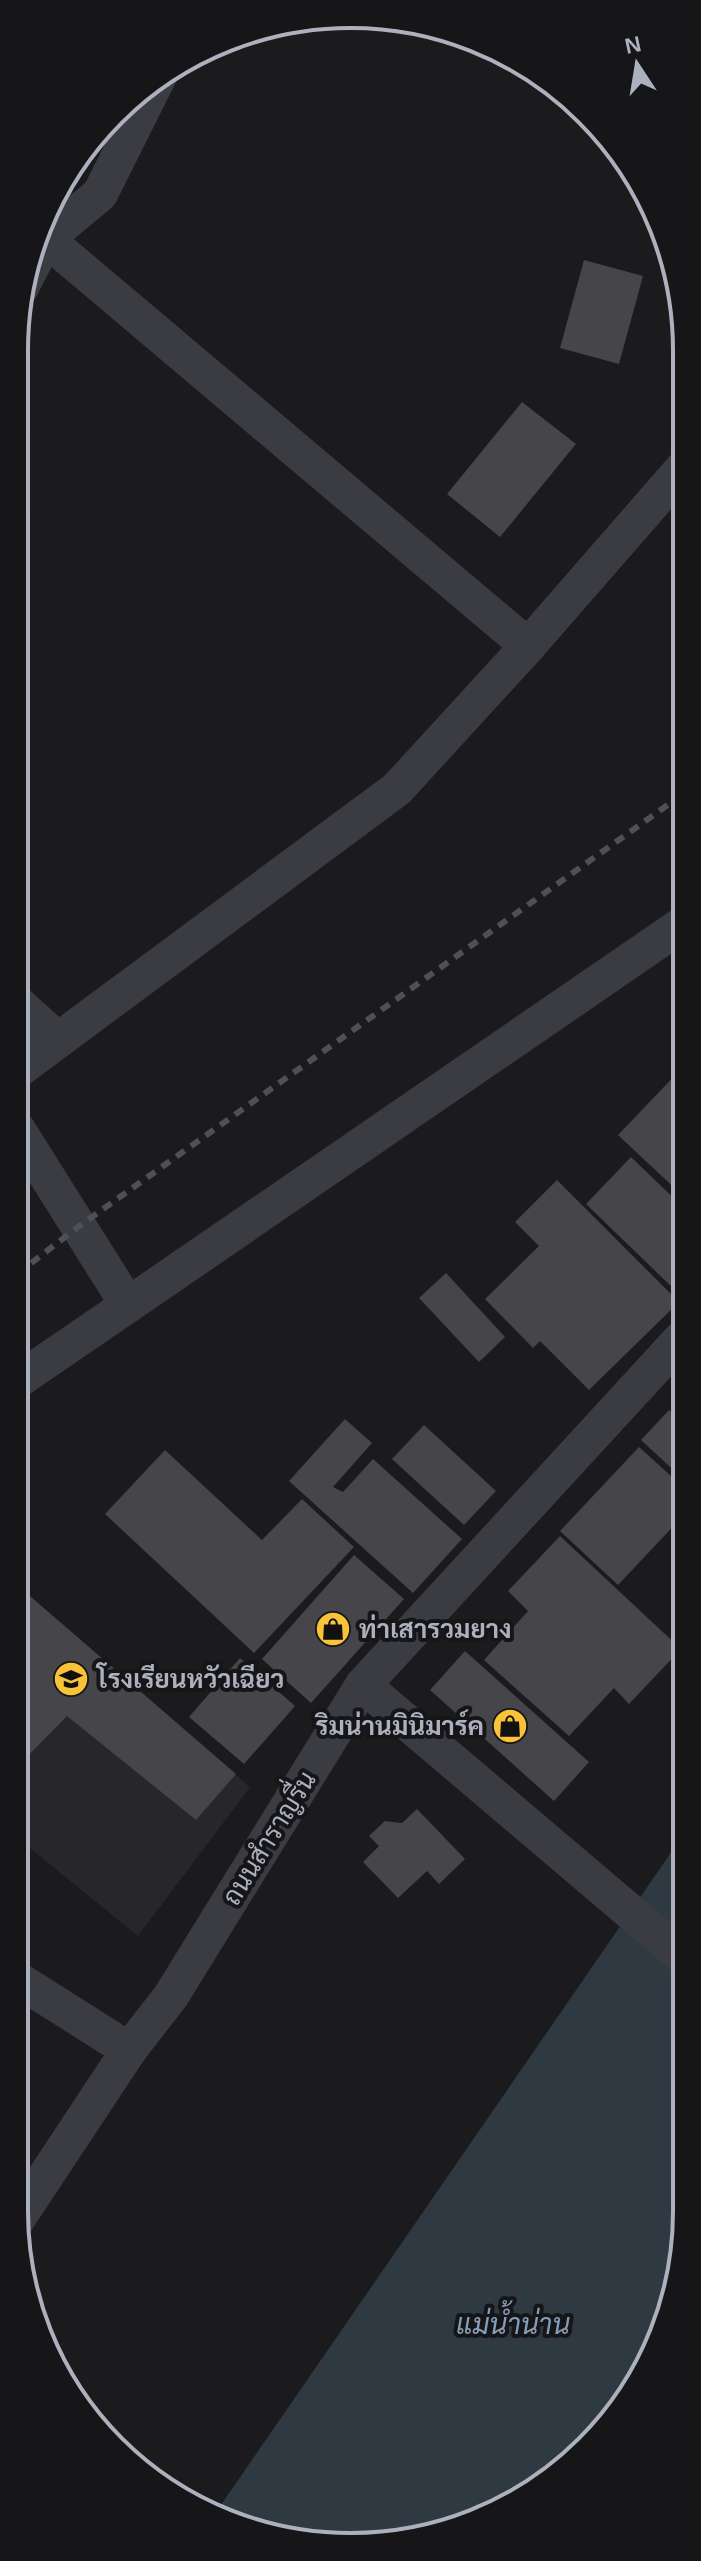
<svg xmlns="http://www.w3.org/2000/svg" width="701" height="2561" viewBox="0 0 701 2561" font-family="Helvetica,Sarabun,sans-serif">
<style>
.built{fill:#27262a}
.water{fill:#2f3942}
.building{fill:#45454a}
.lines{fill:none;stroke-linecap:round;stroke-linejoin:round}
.minor{stroke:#3b3c42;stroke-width:36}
.rail{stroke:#4e5057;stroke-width:6;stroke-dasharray:10 8;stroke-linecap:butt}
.labels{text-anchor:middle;stroke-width:8;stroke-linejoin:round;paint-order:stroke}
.poi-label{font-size:26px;font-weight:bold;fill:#adb1bd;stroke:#161518;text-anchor:start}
.street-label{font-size:26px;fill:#adb1bd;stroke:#161518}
.water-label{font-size:28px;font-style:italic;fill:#839cb8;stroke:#161518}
.rim{fill:none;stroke:#adb1bd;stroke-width:4}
</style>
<rect width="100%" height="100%" fill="#1b1a1d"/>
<!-- built -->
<polygon class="built" points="16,1584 250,1787 138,1936 15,1836"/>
<!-- water -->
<polygon class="water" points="681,1838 681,2276 631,2397 555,2478 438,2535 328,2546 214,2515"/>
<!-- building -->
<g class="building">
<polygon points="584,260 643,276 619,364 560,348"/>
<polygon points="522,402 576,444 500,537 447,494"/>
<polygon points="683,1067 683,1196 618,1135"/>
<polygon points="631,1157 683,1207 682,1285 676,1291 586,1204"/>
<polygon points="557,1180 679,1302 589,1390 540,1341 533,1348 485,1299 539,1246 515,1222"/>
<polygon points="446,1273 505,1337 479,1362 419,1298"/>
<polygon points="682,1397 682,1417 672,1407"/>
<polygon points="669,1410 682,1423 682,1478 641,1440"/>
<polygon points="345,1419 372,1443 333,1487 343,1492 373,1459 462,1539 413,1593 289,1481"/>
<polygon points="424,1425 496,1491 464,1525 392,1459"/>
<polygon points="639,1447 682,1486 682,1517 618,1585 560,1531"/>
<polygon points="165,1450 262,1540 302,1499 354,1547 254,1653 105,1514"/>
<polygon points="560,1536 681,1649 629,1704 614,1688 569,1736 484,1660 528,1611 508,1591"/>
<polygon points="354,1555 404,1599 311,1703 262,1659"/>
<polygon points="16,1584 236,1774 196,1820 67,1716 15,1769"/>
<polygon points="465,1651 589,1762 554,1801 430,1690"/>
<polygon points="240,1658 295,1706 244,1764 189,1717"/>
<polygon points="417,1809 465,1859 439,1884 427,1871 398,1898 363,1862 379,1846 369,1836 385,1821 402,1823"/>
</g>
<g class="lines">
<!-- minor -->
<g class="minor">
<polyline points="46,239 528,646"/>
<polyline points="20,289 46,239 100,194 160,74"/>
<polyline points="18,1004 58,1040"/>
<polyline points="18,1070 397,789 528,646 684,467"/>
<polyline points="128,1305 683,924"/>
<polyline points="17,1381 128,1305 18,1130"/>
<polyline points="363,1685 681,1955"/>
<polyline points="15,1978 129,2050"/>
<polyline points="16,2221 129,2050 171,1996 363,1685 682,1338"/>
</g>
<!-- rail -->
<polyline class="rail" points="17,1274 78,1227 683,794"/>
</g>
<!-- icons -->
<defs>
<g id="shop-disc" transform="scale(1.8)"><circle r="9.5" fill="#f9c337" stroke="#161518"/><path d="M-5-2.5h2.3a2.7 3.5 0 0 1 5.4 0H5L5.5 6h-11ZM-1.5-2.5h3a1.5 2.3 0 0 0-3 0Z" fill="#111"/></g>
<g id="school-disc" transform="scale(1.8)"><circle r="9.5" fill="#f9c337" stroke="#161518"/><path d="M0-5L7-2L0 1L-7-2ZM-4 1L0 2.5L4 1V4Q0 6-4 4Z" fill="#111"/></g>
</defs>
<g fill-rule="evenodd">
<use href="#shop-disc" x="333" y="1629"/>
<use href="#school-disc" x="71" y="1679"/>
<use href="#shop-disc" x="510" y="1726"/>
</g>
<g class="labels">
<!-- poi labels -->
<g class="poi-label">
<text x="359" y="1638">ท่าเสารวมยาง</text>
<text x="97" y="1688">โรงเรียนหวัวเฉียว</text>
<text x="484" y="1735" text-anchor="end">ริมน่านมินิมาร์ค</text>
</g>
<!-- street labels -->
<g class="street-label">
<text transform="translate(269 1838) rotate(-58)" y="9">ถนนสำราญรื่น</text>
</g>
<!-- water labels -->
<g class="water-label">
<text x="513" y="2334">แม่น้ำน่าน</text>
</g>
</g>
<!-- crop -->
<path d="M0 0H701V2561H0ZM350 28H351A322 322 0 0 1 673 350V2211A322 322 0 0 1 351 2533H350A322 322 0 0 1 28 2211V350A322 322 0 0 1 350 28Z" fill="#161518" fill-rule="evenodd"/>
<path class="rim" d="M350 28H351A322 322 0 0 1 673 350V2211A322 322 0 0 1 351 2533H350A322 322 0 0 1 28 2211V350A322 322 0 0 1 350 28Z"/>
<!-- north arrow -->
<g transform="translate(637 64) rotate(348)" stroke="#161518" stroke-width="6" paint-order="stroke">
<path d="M0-6L14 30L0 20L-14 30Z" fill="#adb1bd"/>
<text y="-12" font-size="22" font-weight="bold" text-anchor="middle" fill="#adb1bd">N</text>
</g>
</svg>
